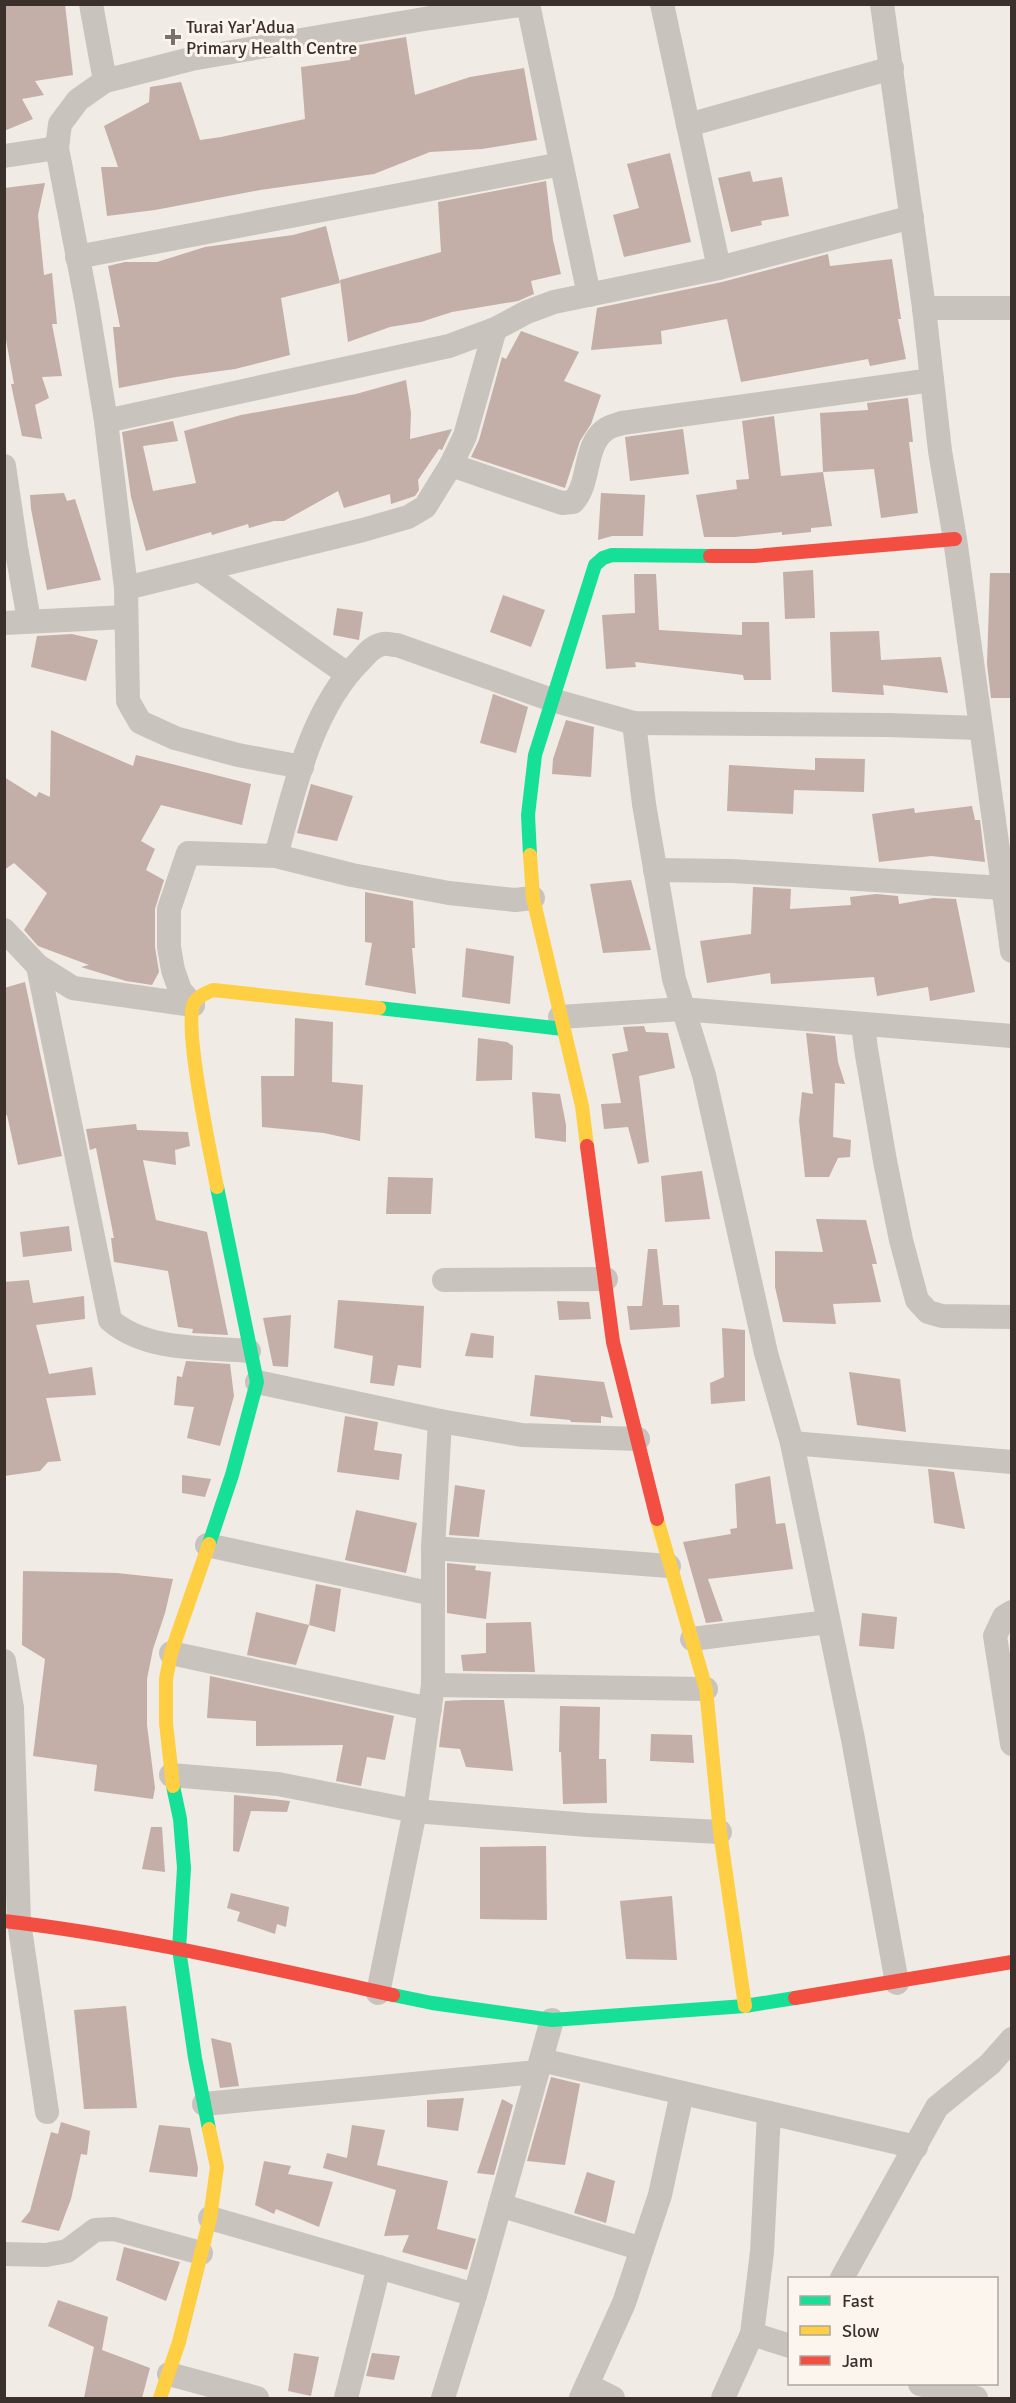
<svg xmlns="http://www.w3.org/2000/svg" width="1016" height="2403" viewBox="0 0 1016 2403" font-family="Signika,sans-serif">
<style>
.building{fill:#c3afa7}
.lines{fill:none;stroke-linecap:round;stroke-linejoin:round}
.street{stroke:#c9c3be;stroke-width:24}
.fast{stroke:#16e098;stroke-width:14}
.slow{stroke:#ffcf43;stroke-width:14}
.jam{stroke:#f24e42;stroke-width:14}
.poi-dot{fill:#7a716c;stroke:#fbf5ee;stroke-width:2}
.labels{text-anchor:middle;stroke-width:6;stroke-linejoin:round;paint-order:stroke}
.poi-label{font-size:18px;fill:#3b302b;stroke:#fbf5ee;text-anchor:start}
</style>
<rect width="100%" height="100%" fill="#f0ebe5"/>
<!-- building -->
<g class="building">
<polygon points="4,4 65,4 73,75 35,81 44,95 22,99 33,119 4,131"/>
<polygon points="406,37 415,95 470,77 524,68 537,140 482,149 430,152 374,174 260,190 155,210 107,216 101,167 118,167 104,126 149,102 150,87 181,82 200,140 221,137 305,119 301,67 350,60 353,46"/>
<polygon points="670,153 691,242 624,257 613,215 639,208 627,164"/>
<polygon points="750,171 753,182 782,177 789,216 761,221 762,225 731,232 718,178"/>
<polygon points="546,181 553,240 561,274 531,281 534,294 518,301 452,312 421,322 390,327 348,342 340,280 441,252 438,202"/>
<polygon points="45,183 38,215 44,275 52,273 57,324 52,324 62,376 42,377 49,398 35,405 42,439 22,436 11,384 14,384 4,329 4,188"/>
<polygon points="326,226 340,283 281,298 290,355 235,369 176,377 119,388 113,327 120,327 108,266 125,262 157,262 205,247 293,235"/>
<polygon points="828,254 830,266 892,259 901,319 898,319 906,359 870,366 868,359 741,382 727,319 661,331 662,344 591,350 597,308 722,282"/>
<polygon points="521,331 579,352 564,381 601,395 591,424 580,441 565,488 471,457 479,440 502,357 506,359"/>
<polygon points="406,380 411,413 410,439 452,429 442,450 439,449 418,480 419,490 415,496 391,504 390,494 344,508 338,491 284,521 274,521 249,528 248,524 212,535 211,532 146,551 131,497 122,432 173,421 178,441 143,446 153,491 196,483 184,431 241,415 356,394"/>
<polygon points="908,398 913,442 909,442 918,513 881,518 874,469 823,472 820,413 868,410 867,403"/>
<polygon points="774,416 781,476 823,472 832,526 811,528 811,532 782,535 782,532 735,537 704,537 696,495 737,489 736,480 749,479 742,421"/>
<polygon points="683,429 689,474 630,481 625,437"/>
<polygon points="64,493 67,501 75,499 101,580 47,590 31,509 30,495"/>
<polygon points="601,493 645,495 643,536 612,536 598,540"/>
<polygon points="813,570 815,618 785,619 783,572"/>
<polygon points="990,573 1011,573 1011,698 991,698 987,664"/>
<polygon points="634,574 656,574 659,630 742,635 742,622 769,622 771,680 744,680 743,675 635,662 636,667 606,669 602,615 635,613"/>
<polygon points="503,595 545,610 531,647 490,632"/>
<polygon points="337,608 363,612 359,640 333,635"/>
<polygon points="879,631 881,660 941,657 948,693 883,685 884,695 832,692 830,632"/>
<polygon points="72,634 98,640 86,681 31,667 37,636"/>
<polygon points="493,694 528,707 516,753 480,743"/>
<polygon points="566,720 594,727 591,777 552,774 553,759"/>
<polygon points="51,730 133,766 136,755 251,784 242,825 161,805 141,841 155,849 146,870 164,880 155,909 155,947 159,972 152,985 126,981 81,967 89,965 38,946 24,930 47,893 14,863 4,870 4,777 36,797 39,792 50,797"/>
<polygon points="815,758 865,759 864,792 794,790 793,814 727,811 729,765 815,770"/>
<polygon points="311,784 353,796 337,841 297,833"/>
<polygon points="972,806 975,820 980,820 985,862 931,856 879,862 872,814 914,808 915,813"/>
<polygon points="631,880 651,950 603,953 590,884"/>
<polygon points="753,887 791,889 790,909 851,905 850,897 876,894 898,896 899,904 933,898 956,899 975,992 930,1001 928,987 877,996 874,977 771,984 770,973 707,983 700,941 751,934"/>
<polygon points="365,892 413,901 415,948 412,948 416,994 365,985 372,943 365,942"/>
<polygon points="466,948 514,956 510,1004 462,997"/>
<polygon points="25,982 62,1156 18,1165 7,1115 4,1116 4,988"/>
<polygon points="295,1018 333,1022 332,1082 363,1085 360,1141 324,1133 262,1127 261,1076 294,1076"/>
<polygon points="644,1026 646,1032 668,1033 675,1068 639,1076 649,1162 638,1164 628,1127 604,1129 601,1104 621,1103 612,1054 628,1051 623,1027"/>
<polygon points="806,1033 835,1036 838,1062 845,1084 835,1083 833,1137 851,1140 850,1157 838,1158 829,1177 805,1177 799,1121 802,1092 813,1094"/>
<polygon points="478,1038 507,1042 513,1046 512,1080 476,1081"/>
<polygon points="532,1092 560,1094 566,1125 566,1142 535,1138"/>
<polygon points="136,1124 137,1130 188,1132 190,1146 175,1150 176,1165 143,1160 156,1220 207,1232 228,1335 192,1333 193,1329 178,1327 168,1271 114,1262 111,1238 114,1238 96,1148 90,1150 86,1129"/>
<polygon points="702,1171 710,1219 665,1222 661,1176"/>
<polygon points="388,1177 433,1178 431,1214 386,1214"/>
<polygon points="816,1219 866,1220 877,1264 872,1264 881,1302 833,1304 836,1324 783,1322 775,1287 775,1251 823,1252"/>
<polygon points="69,1226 72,1251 23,1257 20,1232"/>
<polygon points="648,1249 657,1249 663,1305 679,1305 680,1327 630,1330 627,1306 642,1306"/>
<polygon points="29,1280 33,1303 84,1296 85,1319 36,1325 49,1374 92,1367 96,1395 46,1398 61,1461 48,1462 40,1471 4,1476 4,1282"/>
<polygon points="338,1300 424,1306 421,1368 398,1365 394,1386 370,1383 373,1356 334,1348"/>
<polygon points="557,1301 589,1302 591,1319 559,1320"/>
<polygon points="291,1315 288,1367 273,1366 263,1318"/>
<polygon points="722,1328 745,1330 745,1401 711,1404 710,1383 724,1377"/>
<polygon points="471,1333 494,1336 493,1358 465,1356"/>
<polygon points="186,1361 230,1364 234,1396 220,1446 187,1438 194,1407 174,1405 177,1376 182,1377"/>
<polygon points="849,1372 900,1379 906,1432 857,1425"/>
<polygon points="535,1375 604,1382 613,1418 601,1416 601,1423 571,1422 570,1420 530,1416"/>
<polygon points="345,1416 378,1422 374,1450 402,1454 399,1480 337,1472"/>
<polygon points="928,1469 954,1472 965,1529 934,1523"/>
<polygon points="182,1475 211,1479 205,1497 182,1493"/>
<polygon points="770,1476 776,1524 785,1523 793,1569 708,1579 723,1621 706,1623 683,1542 731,1534 730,1529 737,1528 735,1484"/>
<polygon points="455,1485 485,1490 479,1537 449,1535"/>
<polygon points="356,1510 417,1523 406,1573 345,1560"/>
<polygon points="447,1563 476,1566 475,1570 491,1572 486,1619 447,1613"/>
<polygon points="23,1571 117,1573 173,1579 165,1613 153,1649 147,1679 147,1725 155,1788 153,1799 94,1791 97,1765 33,1756 45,1659 22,1645"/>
<polygon points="316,1584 341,1589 335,1632 309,1625"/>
<polygon points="256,1612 309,1625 296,1665 247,1655"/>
<polygon points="862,1613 897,1617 894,1649 859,1646"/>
<polygon points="531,1622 535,1672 463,1671 461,1655 486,1653 486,1623"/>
<polygon points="210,1676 394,1716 385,1760 367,1757 361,1786 336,1781 343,1745 256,1746 256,1721 207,1718"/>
<polygon points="465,1700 504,1700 513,1771 466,1767 460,1749 439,1747 445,1701"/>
<polygon points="560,1706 600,1707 599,1759 606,1759 607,1803 563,1804 561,1752 559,1752"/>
<polygon points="651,1734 692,1735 694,1763 650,1761"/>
<polygon points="234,1795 290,1801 287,1812 251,1811 239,1852 233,1851"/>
<polygon points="151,1827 162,1827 165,1872 142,1869"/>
<polygon points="546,1846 547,1920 480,1919 480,1847"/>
<polygon points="231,1893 289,1907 286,1927 277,1924 275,1934 237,1921 240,1912 227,1908"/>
<polygon points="672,1896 677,1960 626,1959 620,1901"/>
<polygon points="126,2006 137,2108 84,2109 74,2010"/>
<polygon points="211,2038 231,2043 239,2086 220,2088"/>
<polygon points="551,2077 580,2084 565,2165 527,2161"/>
<polygon points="464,2098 458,2131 427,2127 427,2100"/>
<polygon points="502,2099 513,2105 494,2175 477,2173"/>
<polygon points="61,2122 90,2131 87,2155 81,2154 71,2199 59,2231 21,2222 30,2211 51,2132 58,2134"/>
<polygon points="159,2125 190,2128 198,2168 197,2177 149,2172"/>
<polygon points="352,2125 385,2130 377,2165 448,2181 437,2229 476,2239 467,2270 402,2252 409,2235 384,2236 396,2190 323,2168 327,2153 347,2158"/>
<polygon points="264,2161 291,2166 288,2174 333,2182 319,2227 276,2209 274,2214 255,2205"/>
<polygon points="587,2172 615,2181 606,2223 574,2213"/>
<polygon points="124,2247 180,2262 166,2301 116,2280"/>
<polygon points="58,2300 108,2317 102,2350 150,2368 142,2398 84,2398 94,2347 48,2326"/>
<polygon points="294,2353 319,2357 311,2396 288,2391"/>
<polygon points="372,2353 400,2356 394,2380 366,2376"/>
</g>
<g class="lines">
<!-- street -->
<g class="street">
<polyline points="91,4 105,81"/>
<polyline points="528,4 589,295"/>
<polyline points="662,4 719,268"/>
<polyline points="882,4 924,308 940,451 955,539 1012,951"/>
<polyline points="688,125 892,68"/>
<polyline points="4,156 57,148"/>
<polyline points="77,257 561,164"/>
<polyline points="924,308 1012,308"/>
<polyline points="106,421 449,346 495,329 527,312 554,302 719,268 912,217"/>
<path d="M451 465 562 503 573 502C591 483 583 446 605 430 609 426 617 425 622 423L932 380"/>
<polyline points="4,466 16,547 29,620"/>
<polyline points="200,570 347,674"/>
<polyline points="126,588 363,530 408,517 425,507 451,465 465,436 495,329"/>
<polyline points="4,623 126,617"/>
<polyline points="634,723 644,804 674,979 704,1075 766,1353 792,1443 853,1739 897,1983"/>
<polyline points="302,767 238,755 175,738 140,722 128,701 126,588 106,421 87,305 57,148 60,124 78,100 105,81 191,59 430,18 527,4"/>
<path d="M276 856C294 790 311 709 361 660 367 653 373 646 383 644 387 643 392 645 397 645L552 700 634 723 887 725 980 728"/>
<polyline points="655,870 732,871 1003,888"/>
<polyline points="4,930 38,966 73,988 193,1005"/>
<path d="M38 966 110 1320C147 1352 203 1347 249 1351"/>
<polyline points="193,1005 180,990 173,970 169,947 169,909 188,853 276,856 352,875 449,893 515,900 533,898"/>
<polyline points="560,1017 682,1009 1012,1036"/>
<polyline points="863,1024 866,1049 885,1161 901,1240 917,1300 928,1312 942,1316 1012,1317"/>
<polyline points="444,1280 606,1279"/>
<polyline points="257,1382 440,1421 522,1435 638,1439"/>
<polyline points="792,1443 1012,1462"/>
<polyline points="207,1545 433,1594"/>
<polyline points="433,1548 669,1566"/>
<polyline points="1012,1612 1004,1617 995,1636 1012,1744"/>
<polyline points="692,1639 828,1622"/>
<polyline points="171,1653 430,1709"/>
<polyline points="4,1661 12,1708 19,1922 47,2112"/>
<polyline points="433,1685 706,1689"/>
<polyline points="171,1775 278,1784 415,1811 587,1825 720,1832"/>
<polyline points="378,1993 415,1811 433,1685 433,1548 440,1421"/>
<polyline points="541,2060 916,2147"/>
<polyline points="204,2104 537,2072"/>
<polyline points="500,2205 642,2249"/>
<polyline points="210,2218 475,2295"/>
<polyline points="4,2254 46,2255 67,2251 95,2230 114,2229 201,2253"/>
<polyline points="842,2278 937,2107 990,2064 1012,2039"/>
<polyline points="752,2334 790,2346"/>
<polyline points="169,2374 257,2398"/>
<polyline points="920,2384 976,2398"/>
<polyline points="587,2385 613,2398"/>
<polyline points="346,2398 379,2267"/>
<polyline points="443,2398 475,2295 552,2020"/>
<polyline points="581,2398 624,2303 660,2195 682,2093"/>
<polyline points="723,2398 752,2334 762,2252 769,2113"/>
</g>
<!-- fast -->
<g class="fast">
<polyline points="530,855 528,815 535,755 595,565 603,558 612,555 710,556"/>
<polyline points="379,1008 563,1029"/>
<polyline points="209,1544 232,1475 257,1382 217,1187"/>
<polyline points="173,1786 180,1819 184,1868 179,1949 195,2058 209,2129"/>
<polyline points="393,1995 432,2003 552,2020 745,2006 795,1998"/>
</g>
<!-- slow -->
<g class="slow">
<polyline points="530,855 533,898 582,1106 587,1146"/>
<path d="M217 1187C211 1156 183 1026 194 1003 198 996 206 993 213 990L379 1008"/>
<polyline points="657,1519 706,1689 720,1832 745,2006"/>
<polyline points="173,1786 166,1723 166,1679 171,1653 209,1544"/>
<polyline points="160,2398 179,2342 210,2218 217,2167 209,2129"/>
</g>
<!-- jam -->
<g class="jam">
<polyline points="710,556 754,556 955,539"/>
<polyline points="587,1146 613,1342 657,1519"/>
<path d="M4 1921C135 1936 264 1967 393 1995"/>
<polyline points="795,1998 1012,1962"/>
</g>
</g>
<!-- markers -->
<path class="poi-dot" d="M170 28h6v6h6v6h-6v6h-6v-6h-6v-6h6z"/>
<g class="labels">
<!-- poi labels -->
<g class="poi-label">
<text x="186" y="33">Turai Yar'Adua<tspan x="186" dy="21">Primary Health Centre</tspan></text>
</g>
</g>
<!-- border -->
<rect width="1016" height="2403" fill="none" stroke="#3b302b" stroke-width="12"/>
<!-- legend -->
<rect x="788" y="2277" width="210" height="108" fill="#fbf5ee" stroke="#aea6a0" stroke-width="1.5"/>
<rect x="800" y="2296" width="30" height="9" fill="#16e098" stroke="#aea6a0" stroke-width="1.5"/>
<text x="842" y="2307" font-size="18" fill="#3b302b">Fast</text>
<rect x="800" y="2326" width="30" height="9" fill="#ffcf43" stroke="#aea6a0" stroke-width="1.5"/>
<text x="842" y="2337" font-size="18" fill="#3b302b">Slow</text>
<rect x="800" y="2356" width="30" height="9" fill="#f24e42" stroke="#aea6a0" stroke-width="1.5"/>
<text x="842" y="2367" font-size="18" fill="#3b302b">Jam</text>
</svg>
